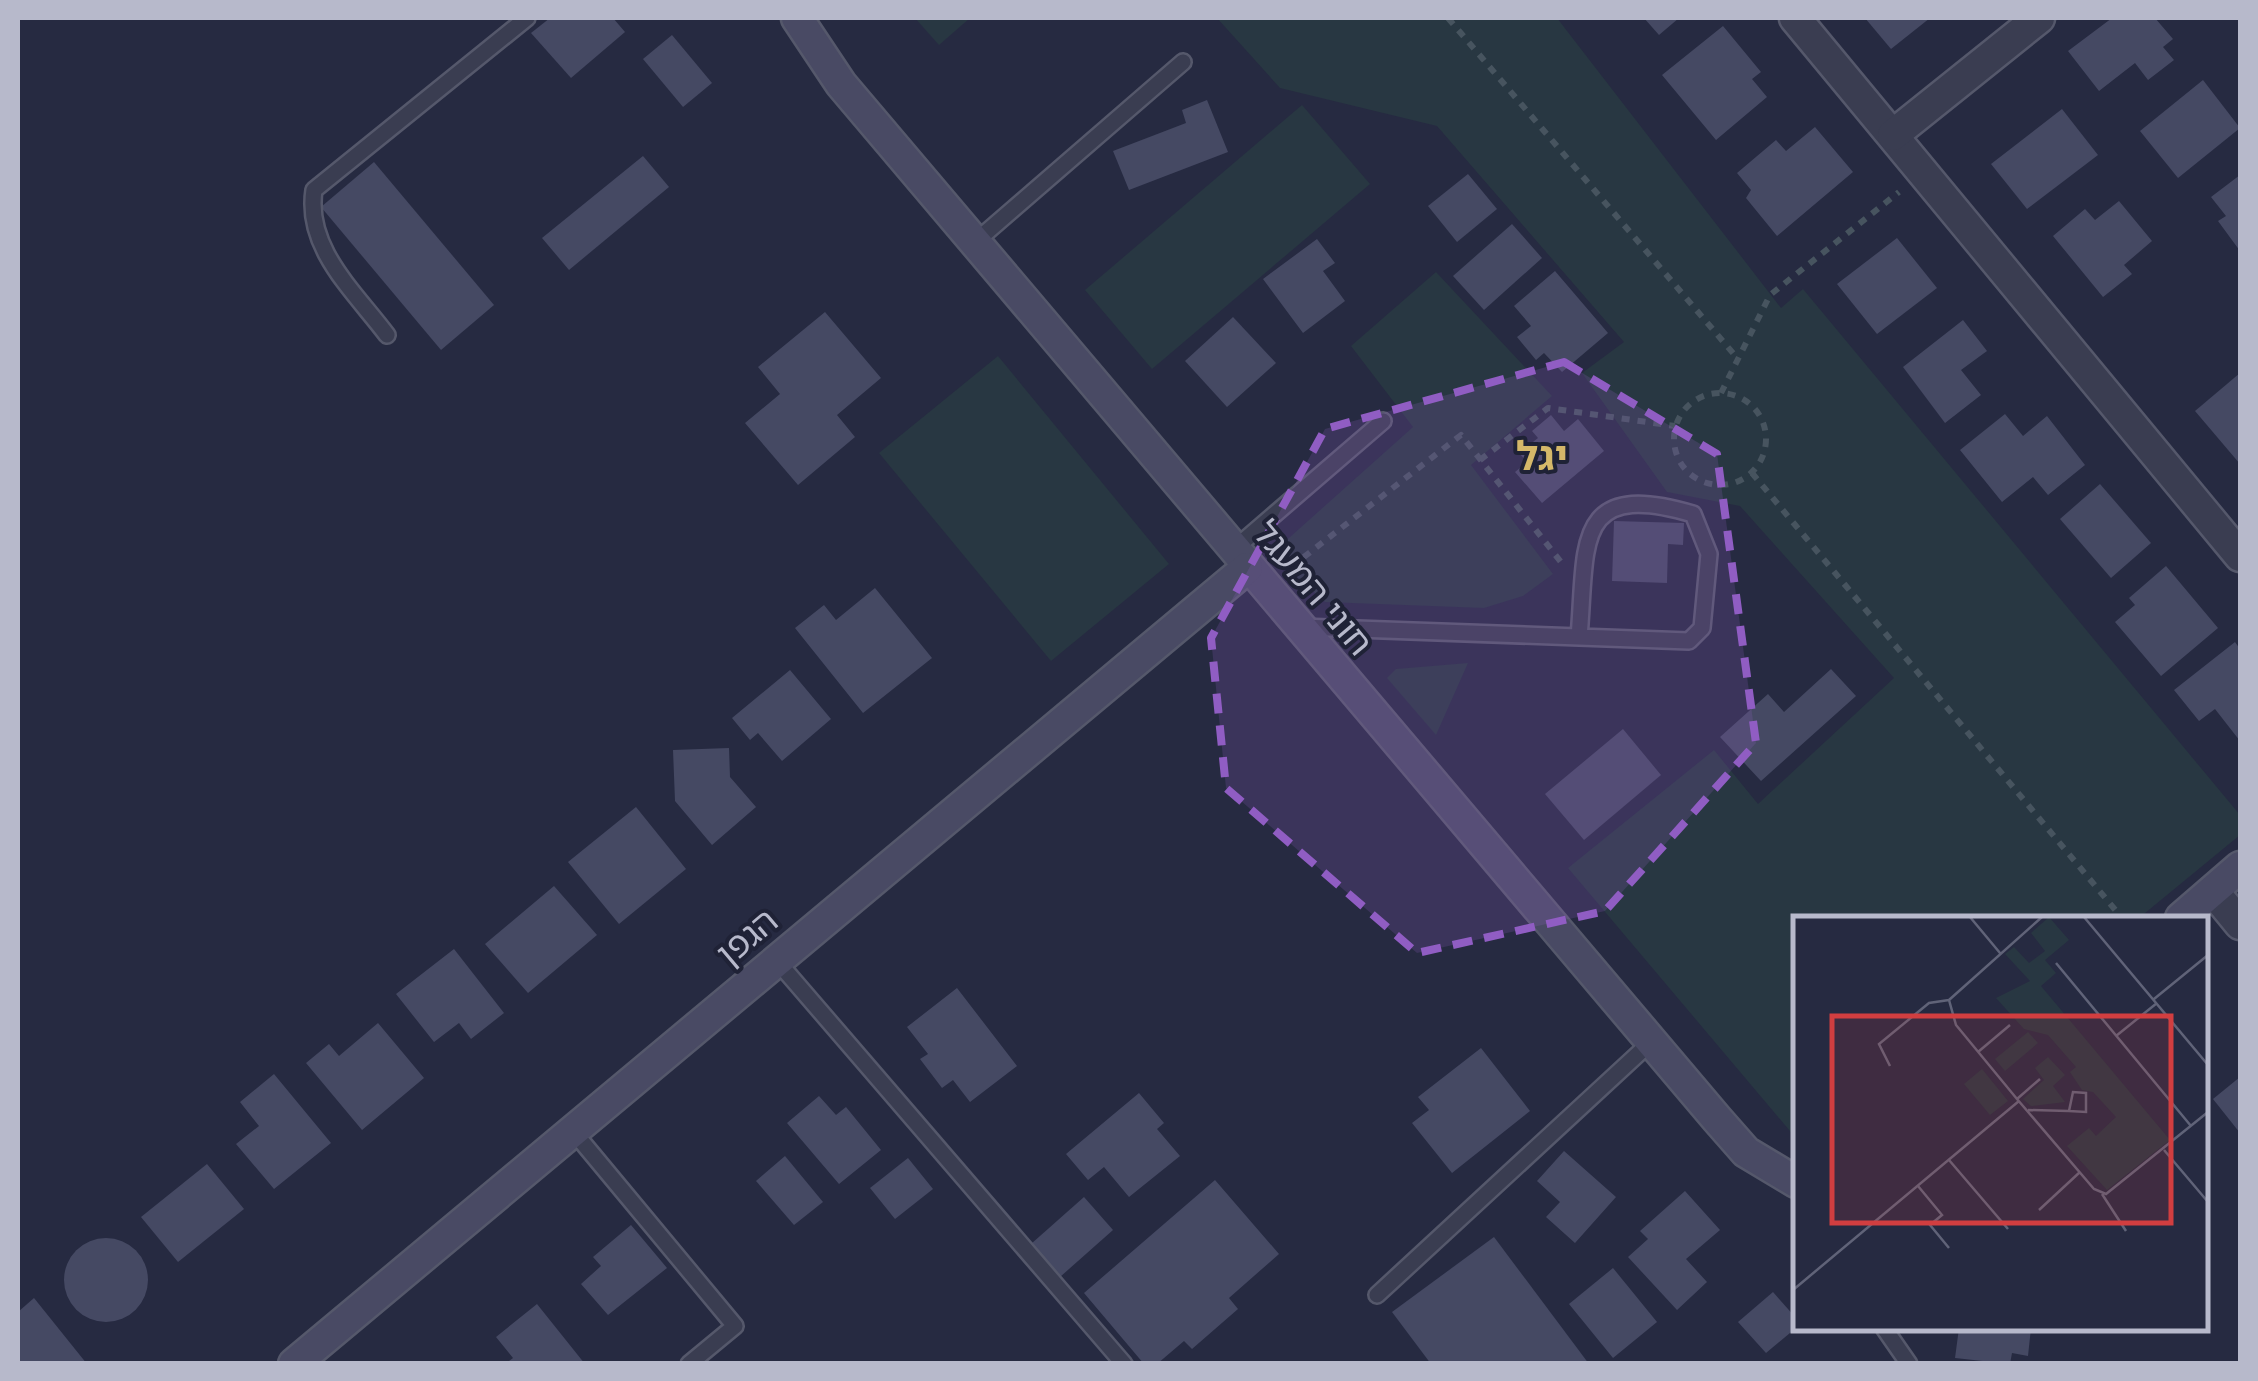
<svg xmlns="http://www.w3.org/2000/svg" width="2258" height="1381" viewBox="0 0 2258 1381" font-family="Montserrat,'Noto Sans Hebrew',sans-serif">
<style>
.green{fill:#283742}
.building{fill:#454963}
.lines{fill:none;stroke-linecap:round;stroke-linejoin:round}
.lane-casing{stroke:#55586b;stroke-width:20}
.street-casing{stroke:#55586b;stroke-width:35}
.secondary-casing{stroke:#55586b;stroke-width:35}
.path{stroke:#47545f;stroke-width:6;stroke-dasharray:8 8;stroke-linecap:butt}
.lane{stroke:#3a3d51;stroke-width:15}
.street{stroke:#3a3d51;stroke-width:30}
.secondary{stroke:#494a64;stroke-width:30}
.marked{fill:#905dc3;fill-opacity:0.2;stroke:#905dc3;stroke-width:8;stroke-dasharray:20 12;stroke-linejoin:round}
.labels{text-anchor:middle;stroke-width:8;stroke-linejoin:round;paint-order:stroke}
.street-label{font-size:35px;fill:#b7b9cb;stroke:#1f2236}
.quarter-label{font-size:40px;font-weight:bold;fill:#d5b869;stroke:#1f2236}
.inset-road{fill:none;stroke:#606378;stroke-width:2.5}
.view{fill:#d13e40;fill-opacity:0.15;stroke:#d13e40;stroke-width:5}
.inset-edge{fill:none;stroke:#b7b9cb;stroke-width:5}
</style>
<rect width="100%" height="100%" fill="#262a41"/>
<!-- green -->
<g class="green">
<polygon points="915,18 970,18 939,45"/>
<polygon points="1217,18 1557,18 1781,308 1803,289 2240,815 2240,835 2139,918 1796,918 1795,1137 1568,868 1714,750 1758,804 1894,678 1740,506 1667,492 1582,373 1624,342 1437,126 1280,88"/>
<polygon points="1302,105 1370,184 1152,369 1085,290"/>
<polygon points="1436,272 1552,396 1471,465 1553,574 1523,596 1484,608 1325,602 1271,554 1413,427 1351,346"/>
<polygon points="998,356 1169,564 1051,661 879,453"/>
<polygon points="1468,663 1436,735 1387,678 1396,669"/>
</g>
<!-- building -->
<g class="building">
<polygon points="550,18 613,18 625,32 571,78 531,33"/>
<polygon points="1644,18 1679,18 1659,35"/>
<polygon points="1865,18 1930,18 1891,49"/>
<polygon points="2112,18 2155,18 2173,39 2163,47 2174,60 2148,80 2135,63 2099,91 2068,51"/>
<polygon points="1723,26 1761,72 1752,79 1767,97 1716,140 1662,75"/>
<polygon points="672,35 712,83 683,107 643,59"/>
<polygon points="2203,80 2240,128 2178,178 2140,131"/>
<polygon points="1207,100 1228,152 1129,190 1113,151 1186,123 1182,110"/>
<polygon points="2062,109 2098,155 2027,209 1991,164"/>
<polygon points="1815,127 1853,172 1777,236 1746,198 1751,190 1737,173 1776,140 1786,151"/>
<polygon points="643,156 669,187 569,270 542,238"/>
<polygon points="374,162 494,305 441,350 321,207"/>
<polygon points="1468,174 1497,209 1457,242 1428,206"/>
<polygon points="2240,175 2240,251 2218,221 2226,216 2211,197"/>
<polygon points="2119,201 2152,241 2124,265 2132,274 2103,297 2053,236 2085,209 2095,220"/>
<polygon points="1512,224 1542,258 1484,310 1453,276"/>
<polygon points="1897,238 1937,288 1877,334 1837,284"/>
<polygon points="1317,239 1335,263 1323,271 1345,301 1303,333 1263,279"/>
<polygon points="1555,271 1608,333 1562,372 1544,353 1536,360 1517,337 1531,326 1514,306"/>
<polygon points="825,312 881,378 837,415 855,437 798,485 745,423 780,394 758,367"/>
<polygon points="1233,317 1276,363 1227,407 1185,361"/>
<polygon points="1963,320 1987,351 1961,370 1981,395 1945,423 1903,367"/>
<polygon points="2240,373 2240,464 2195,411"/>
<polygon points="2005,414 2023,436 2047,416 2085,465 2048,495 2033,477 2002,502 1960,450"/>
<polygon points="1551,415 1564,431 1578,419 1604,451 1542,503 1515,472 1527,462 1519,453 1538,438 1532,431"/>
<polygon points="2100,484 2151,543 2111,578 2060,519"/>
<polygon points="1614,521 1684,523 1683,545 1668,544 1667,583 1612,581"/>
<polygon points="2166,566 2218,628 2161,676 2115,622 2135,605 2129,598"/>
<polygon points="875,588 932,658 863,713 795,628 824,605 836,620"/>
<polygon points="2235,642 2240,649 2240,741 2215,709 2199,721 2174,690"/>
<polygon points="1831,669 1856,696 1761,781 1720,737 1768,694 1784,712"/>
<polygon points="790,670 831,719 782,761 758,733 750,740 732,718"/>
<polygon points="1623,729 1661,775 1584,840 1545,794"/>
<polygon points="729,748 730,777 756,807 712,845 675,801 673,750"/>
<polygon points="636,807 686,869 619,924 568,862"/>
<polygon points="554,886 597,935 528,993 485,944"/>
<polygon points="454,949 504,1013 471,1039 459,1023 434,1042 396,994"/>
<polygon points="957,988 1017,1066 970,1102 953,1080 942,1088 920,1059 928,1054 907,1027"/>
<polygon points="378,1023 424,1078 362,1130 306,1063 329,1044 339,1056"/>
<polygon points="1481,1048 1530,1111 1452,1173 1412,1123 1429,1110 1418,1097"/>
<polygon points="274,1074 331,1143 274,1189 236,1144 259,1126 240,1102"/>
<polygon points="2240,1077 2240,1133 2213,1099"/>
<polygon points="1139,1093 1164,1123 1157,1129 1180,1156 1129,1197 1104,1167 1088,1180 1066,1154"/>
<polygon points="819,1096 836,1115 846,1107 881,1150 839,1184 787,1123"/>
<polygon points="1564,1151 1616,1197 1575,1243 1546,1217 1560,1202 1537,1181"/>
<polygon points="785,1156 823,1202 794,1225 756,1181"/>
<polygon points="908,1158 933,1189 895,1219 870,1188"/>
<polygon points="207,1164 244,1209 178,1262 141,1217"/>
<polygon points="1215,1180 1279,1254 1229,1298 1238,1309 1192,1349 1184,1341 1157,1364 1144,1364 1084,1293"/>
<polygon points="1685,1191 1720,1230 1686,1259 1707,1282 1677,1310 1628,1257 1648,1239 1640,1231"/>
<polygon points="1084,1197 1113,1230 1060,1277 1031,1244"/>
<polygon points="631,1225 667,1268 608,1315 581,1284 601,1266 593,1257"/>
<polygon points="1494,1237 1589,1364 1431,1364 1392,1312"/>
<circle cx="106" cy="1280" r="42"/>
<polygon points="1613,1268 1657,1322 1613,1358 1569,1304"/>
<polygon points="1773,1292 1796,1318 1796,1328 1766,1353 1738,1322"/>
<polygon points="34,1298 87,1364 18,1364 18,1312"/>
<polygon points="537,1304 585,1364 505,1364 513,1358 496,1337"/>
<polygon points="1959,1328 2031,1328 2028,1356 2012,1353 2010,1364 1955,1358"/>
</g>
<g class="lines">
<!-- lane casing -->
<g class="lane-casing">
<g id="lane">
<polyline points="974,243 1183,62"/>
<path d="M387 335C354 291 305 248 314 190L527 18"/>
<polyline points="1232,551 1383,421"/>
<path d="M1301 627 1689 641 1702 628 1709 554 1693 514C1572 478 1587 546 1579 637"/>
<polyline points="777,961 1124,1364"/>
<polyline points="573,1131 735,1326 689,1364"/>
<polyline points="1377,1295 1651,1042"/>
<polyline points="1884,1328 1909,1364"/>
</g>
</g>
<!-- street casing -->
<g class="street-casing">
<g id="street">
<polyline points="1795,18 2240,556"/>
<polyline points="1893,135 2039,18"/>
<polyline points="2213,891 2240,924"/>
</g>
</g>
<!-- secondary casing -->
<g class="secondary-casing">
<g id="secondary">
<polyline points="797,18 841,84 1717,1119 1746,1152 1796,1182"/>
<polyline points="2181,918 2240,867"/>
<polyline points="294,1364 1247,568"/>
</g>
</g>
<!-- path -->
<g class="path">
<polyline points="1448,18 1738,359"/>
<polyline points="1721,393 1770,295 1899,192"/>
<circle cx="1720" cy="439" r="46"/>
<polyline points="1480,460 1548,408 1675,426"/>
<polyline points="1752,473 2122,918"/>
<polyline points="1291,567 1461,435 1561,562"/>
</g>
<!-- lane -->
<use href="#lane" class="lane"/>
<!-- street -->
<use href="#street" class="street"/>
<!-- secondary -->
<use href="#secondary" class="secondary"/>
</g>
<!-- marked area -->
<path class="marked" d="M1564 362 1717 454 1756 743 1605 911 1417 953 1226 788 1211 638 1325 429Z"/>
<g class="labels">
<!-- street labels -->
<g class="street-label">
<text transform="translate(1313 588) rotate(50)" y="12">חוני המעגל</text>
<text transform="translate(747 937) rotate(-40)" y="12">הגפן</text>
</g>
<!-- quarter labels -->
<g class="quarter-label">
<text x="1542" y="470">יגל</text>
</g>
</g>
<!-- overview -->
<g transform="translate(1793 916)">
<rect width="415" height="415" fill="#262a41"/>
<path d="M256 1 276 24 252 44 263 57 248 70 377 224 314 274 274 230 296 212 303 220 323 201 300 176 289 174 277 156 283 151 255 119 231 113 203 82 237 65 212 38 221 31 236 47 252 35 238 17ZM235 116 245 127 212 155 202 143ZM255 141 272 159 260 170 272 186 238 190 230 183 251 164 242 152ZM189 153 215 185 197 199 171 168Z" fill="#283742"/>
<path class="inset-road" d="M177 1 207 37M249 1 156 84 163 109 224 183 301 273 313 278 415 196M291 1 415 149M263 47 398 210M361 83 415 39M323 120 364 87M185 136 217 109M97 150 86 128 136 87 156 84M224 183 247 163M235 194 276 195 293 196V177L280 176 276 195M371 234 415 286M156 244 215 313M125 270 149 299 137 309 156 332M309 278 333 315M246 294 287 256M0 374 226 185"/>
<path class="view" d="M39 100H378V307H39Z"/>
<rect width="415" height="415" class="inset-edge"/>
</g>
<!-- border -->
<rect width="2258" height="1381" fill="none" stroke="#b7b9cb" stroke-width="40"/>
</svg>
